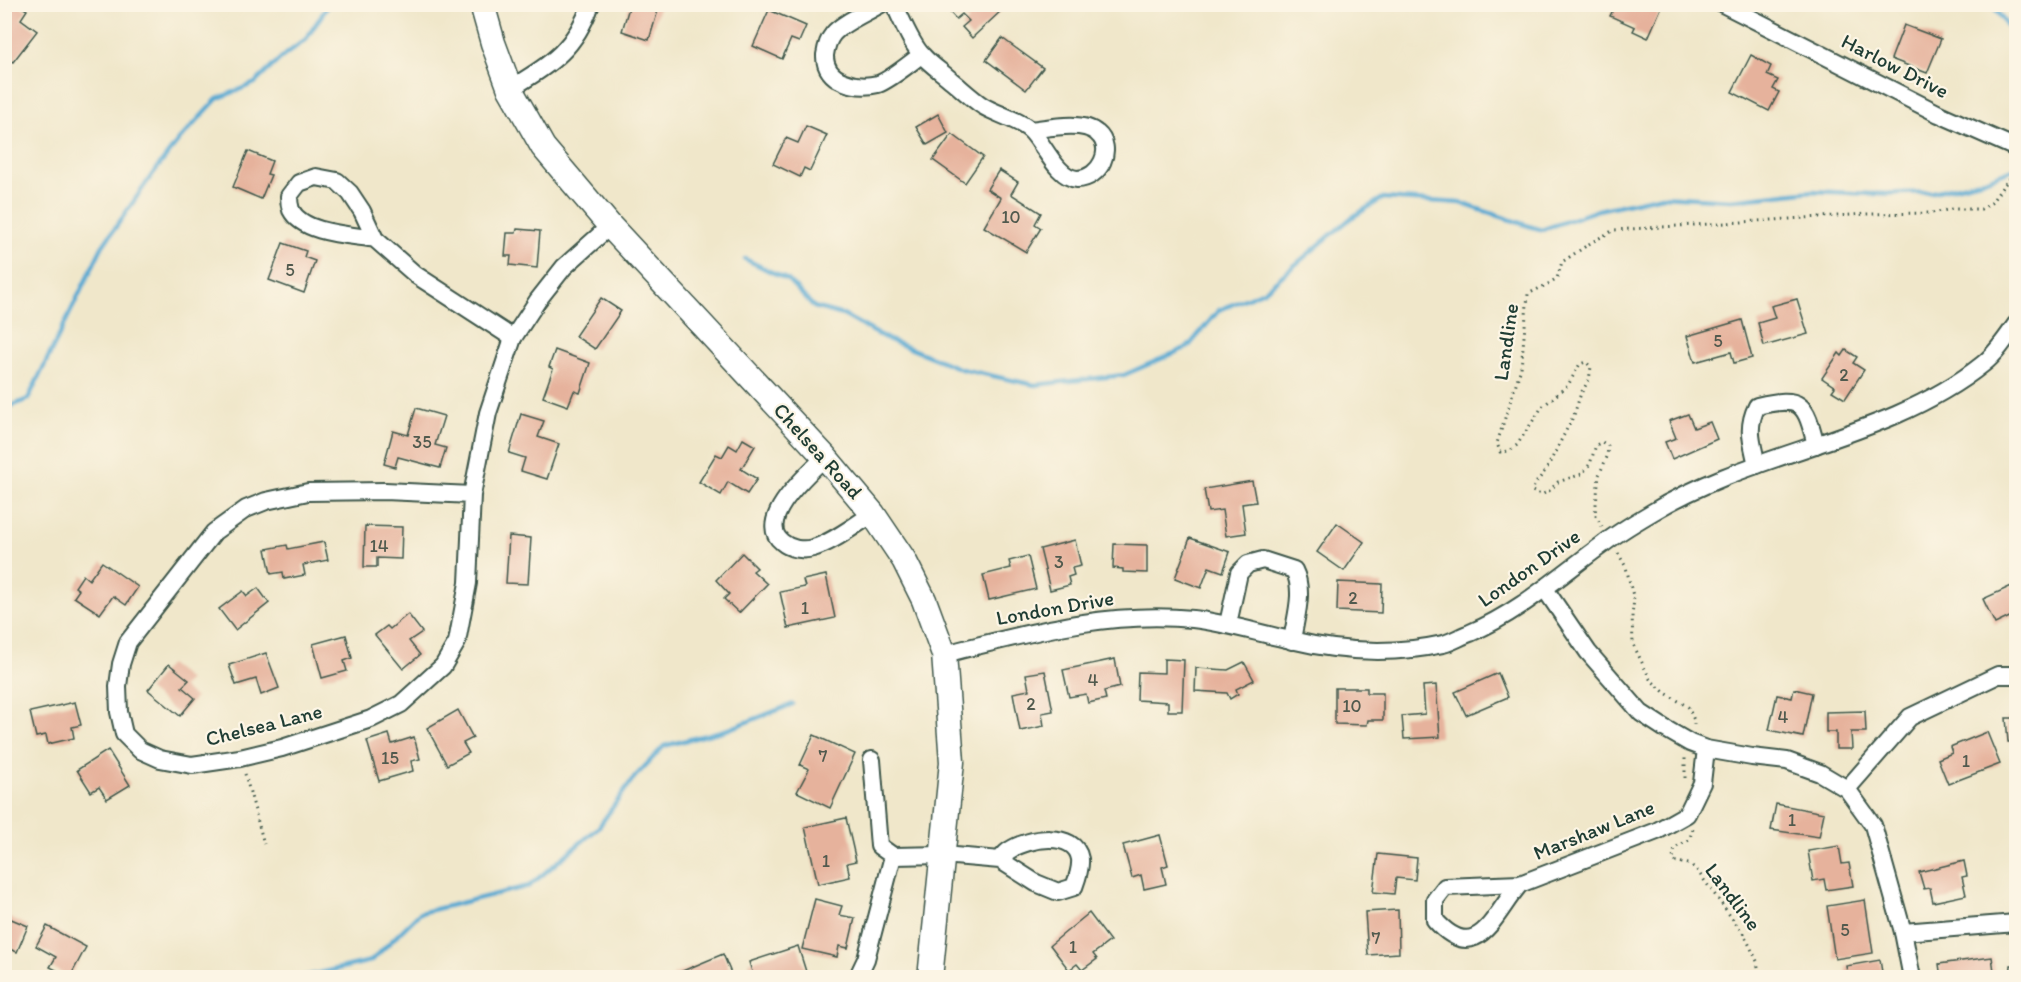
<svg xmlns="http://www.w3.org/2000/svg" width="2021" height="982" viewBox="0 0 2021 982" font-family="Itim,sans-serif">
<style>
.lines{fill:none;stroke-linecap:round;stroke-linejoin:round}
.stream{stroke:#57a9d2;stroke-width:4.5}
.building{fill:#e6b29c}
.street-casing{stroke:#3e564a;stroke-width:20}
.secondary-casing{stroke:#3e564a;stroke-width:27}
.path{stroke:#3e564a;stroke-width:3;stroke-dasharray:1.5 4.5;stroke-linecap:butt}
.street{stroke:#fff;stroke-width:16}
.secondary{stroke:#fff;stroke-width:24}
.labels{text-anchor:middle;stroke-width:4.5;stroke-linejoin:round;paint-order:stroke}
.number-label{font-size:18px;fill:#515a4e}
.street-label{font-size:21px;fill:#1f3d34;stroke:#fcf5e5}
</style>
<rect width="100%" height="100%" fill="#fcf5e5"/>
<filter id="ink" filterUnits="userSpaceOnUse"><feTurbulence type="fractalNoise" baseFrequency=".0167" numOctaves="2"/><feDisplacementMap in="SourceGraphic" scale="12" xChannelSelector="R" yChannelSelector="G"/><feConvolveMatrix kernelMatrix="1 2 1 2 8 2 1 2 1" color-interpolation-filters="sRGB"/></filter>
<filter id="wash" filterUnits="userSpaceOnUse"><feTurbulence type="fractalNoise" baseFrequency=".008" numOctaves="4" result="noise"/><feDisplacementMap in="SourceGraphic" scale="24" xChannelSelector="R" yChannelSelector="G"/><feGaussianBlur stdDeviation="1.35" result="paint"/><feColorMatrix in="noise" values="0 0 0 0 0 0 0 0 0 0 0 0 0 0 0 0 0 1.4 0 .05"/><feComposite in="paint" operator="in"/></filter>
<g filter="url(#wash)">
<rect width="100%" height="100%" fill="#f0e7ca"/>
<g class="lines">
<!-- stream -->
<g class="stream">
<polyline points="1992,4 2016,39"/>
<polyline points="745,259 788,280 814,307 843,315 887,339 961,369 1035,385 1124,375 1188,347 1219,310 1264,291 1351,218 1383,198 1460,203 1541,230 1598,210 1662,196 1731,200 1812,191 1872,194 1933,192 1984,180 2016,168"/>
<polyline points="4,409 28,399 102,247 154,172 179,140 217,99 255,83 281,58 306,39 329,4"/>
<polyline points="298,978 371,961 420,913 529,886 598,828 632,780 664,746 729,729 793,704"/>
</g>
</g>
<g id="blocks">
<!-- building -->
<g class="building">
<polygon points="630,4 660,4 649,40 622,31"/>
<polygon points="942,4 997,4 1002,10 972,38 962,27 969,21 962,14 956,19"/>
<polygon points="1606,4 1663,4 1648,38 1633,31 1635,27 1610,16 1614,8"/>
<polygon points="8,5 19,5 27,10 21,19 37,31 13,62 4,56 4,9"/>
<polygon points="769,10 806,26 799,42 791,39 782,59 753,46"/>
<polygon points="1904,25 1941,39 1927,73 1891,59"/>
<polygon points="1002,38 1043,68 1026,90 986,60"/>
<polygon points="1751,55 1771,66 1767,75 1778,80 1773,89 1779,92 1769,111 1732,92"/>
<polygon points="938,114 948,133 927,145 916,127"/>
<polygon points="806,126 827,135 810,171 804,168 800,177 773,164 786,138 798,143"/>
<polygon points="952,134 983,157 965,183 933,160"/>
<polygon points="248,151 272,161 267,174 271,175 261,199 233,187"/>
<polygon points="999,170 1018,182 1011,194 1041,213 1035,224 1041,228 1026,252 984,227 1001,198 987,189"/>
<polygon points="517,229 540,231 537,268 510,265 511,256 505,256 507,233 516,233"/>
<polygon points="283,243 306,251 304,257 315,261 304,293 269,280"/>
<polygon points="601,298 621,311 595,349 575,336"/>
<polygon points="1797,299 1808,334 1764,346 1758,323 1775,318 1771,306"/>
<polygon points="1742,320 1752,358 1734,363 1731,352 1695,362 1687,336"/>
<polygon points="555,350 590,363 580,393 574,391 568,406 543,397 553,369 549,367"/>
<polygon points="1846,350 1857,357 1853,363 1864,370 1845,399 1832,391 1835,387 1822,378 1839,353 1842,356"/>
<polygon points="416,408 444,416 435,445 446,448 440,468 398,457 395,467 384,464 393,431 408,435"/>
<polygon points="521,414 544,421 538,437 559,444 547,479 521,471 525,458 509,453"/>
<polygon points="1688,414 1694,428 1710,422 1717,439 1672,459 1665,442 1676,438 1669,421"/>
<polygon points="743,439 755,446 741,469 757,479 747,494 728,482 721,495 699,482 716,454 722,457 729,445 737,450"/>
<polygon points="1252,481 1256,502 1242,504 1246,533 1226,536 1222,510 1208,512 1204,489"/>
<polygon points="1337,523 1364,542 1344,571 1317,552"/>
<polygon points="365,526 402,527 401,559 377,558 377,567 364,567"/>
<polygon points="509,536 531,538 528,584 506,583"/>
<polygon points="1190,538 1230,552 1223,572 1209,567 1201,588 1175,578"/>
<polygon points="1075,540 1081,566 1072,568 1074,575 1068,577 1070,585 1050,590 1040,549"/>
<polygon points="324,542 328,560 303,565 305,575 284,579 283,572 271,574 266,549 287,545 288,549"/>
<polygon points="1114,544 1147,545 1147,573 1123,572 1123,569 1113,568"/>
<polygon points="742,553 757,568 753,571 767,584 739,613 724,599 729,594 716,580"/>
<polygon points="1028,556 1036,589 989,600 983,575 1011,568 1009,561"/>
<polygon points="102,562 138,587 126,605 113,596 100,614 74,597 79,590 75,587 83,575 89,580"/>
<polygon points="826,575 835,618 788,628 780,592 805,587 803,580"/>
<polygon points="1338,582 1382,584 1381,613 1337,611"/>
<polygon points="2016,584 2016,614 1995,624 1983,599"/>
<polygon points="258,588 269,603 235,630 219,609 243,591 247,596"/>
<polygon points="408,614 422,632 409,641 420,655 403,669 375,635 387,626 390,629"/>
<polygon points="346,635 352,658 344,661 347,671 322,678 313,644"/>
<polygon points="266,653 279,688 261,695 256,679 236,685 229,665"/>
<polygon points="1115,659 1120,687 1104,691 1106,699 1088,703 1086,694 1069,697 1063,670"/>
<polygon points="1164,659 1184,660 1182,711 1168,711 1168,702 1137,700 1138,672 1164,673"/>
<polygon points="1244,662 1254,680 1236,689 1238,694 1230,699 1227,693 1195,691 1196,668 1228,670"/>
<polygon points="169,664 189,680 182,687 195,698 180,716 148,690"/>
<polygon points="1045,671 1053,711 1042,713 1044,726 1020,731 1013,693 1029,690 1026,674"/>
<polygon points="1498,673 1508,697 1466,715 1455,692"/>
<polygon points="1436,685 1440,737 1404,739 1402,716 1425,714 1423,686"/>
<polygon points="1335,688 1367,688 1367,693 1383,693 1383,720 1368,720 1367,725 1335,724"/>
<polygon points="1794,689 1812,693 1803,737 1769,730 1777,695 1792,698"/>
<polygon points="75,702 81,725 72,727 74,738 48,744 46,735 36,737 30,712"/>
<polygon points="458,710 473,738 463,743 469,753 447,765 427,728"/>
<polygon points="1865,711 1866,732 1851,732 1852,749 1836,749 1836,732 1826,732 1826,712"/>
<polygon points="2006,718 2016,718 2016,742 2008,742"/>
<polygon points="1987,732 2000,764 1948,784 1938,759 1952,753 1950,747"/>
<polygon points="389,734 392,744 414,737 420,759 411,761 413,771 379,781 367,741"/>
<polygon points="814,735 855,754 830,808 797,792 809,769 800,765"/>
<polygon points="108,750 130,785 107,799 99,787 91,792 77,770"/>
<polygon points="1776,804 1824,813 1819,837 1771,830"/>
<polygon points="846,818 856,861 847,863 850,877 818,884 805,827"/>
<polygon points="1160,835 1168,865 1162,867 1166,884 1144,889 1141,875 1132,878 1123,845"/>
<polygon points="1839,846 1842,864 1849,863 1853,886 1826,890 1824,879 1813,881 1808,851"/>
<polygon points="1378,854 1417,858 1415,880 1396,878 1394,894 1373,892"/>
<polygon points="1964,861 1967,876 1962,877 1966,895 1933,902 1930,888 1924,889 1919,872"/>
<polygon points="815,899 842,906 839,915 855,918 848,948 839,946 837,957 802,949"/>
<polygon points="1865,900 1873,953 1835,959 1827,906"/>
<polygon points="1398,910 1399,953 1368,955 1365,912"/>
<polygon points="1089,913 1110,941 1093,954 1097,959 1082,970 1077,964 1069,970 1050,945"/>
<polygon points="4,916 28,926 17,952 4,947"/>
<polygon points="47,926 86,947 70,977 50,967 56,957 36,946"/>
<polygon points="798,946 808,978 754,978 749,962"/>
<polygon points="723,954 733,978 674,978 673,975"/>
<polygon points="1992,957 1995,978 1941,978 1939,964"/>
<polygon points="1880,960 1883,978 1848,978 1846,966"/>
<polygon points="2011,965 2016,965 2016,978 2010,978"/>
</g>
</g>
</g>
<g filter="url(#ink)">
<use href="#blocks" fill-opacity="0" stroke="#3e564a" stroke-width="1.5"/>
<g class="lines">
<!-- street casing -->
<g class="street-casing">
<g id="street">
<path d="M881 4C868 12 842 23 833 34 828 40 826 48 825 55 824 82 857 89 878 84 888 81 912 62 921 55"/>
<path d="M894 4C901 18 912 46 923 56 931 65 942 72 951 80 961 88 971 98 983 106 996 114 1020 120 1031 131 1044 144 1057 178 1077 179 1100 179 1115 148 1097 133 1083 120 1048 128 1030 130"/>
<polyline points="1723,4 1939,114 2016,148"/>
<path d="M510 89C550 64 574 51 591 4"/>
<path d="M375 239C352 235 303 234 291 210 290 207 289 200 289 196L299 183 316 177 337 181 350 193 362 211 375 239 416 275 513 338"/>
<path d="M825 457C810 472 754 520 782 542 790 549 803 551 813 548 834 542 854 525 873 514"/>
<path d="M1757 465C1752 442 1746 428 1757 406 1802 396 1805 402 1816 445"/>
<polyline points="472,495 385,491 308,492 266,501 246,509 214,532 128,642 121,664 118,686 119,712 124,734 140,750 160,759 192,765 240,758 282,748 371,719 401,704 443,666 457,642 468,583 472,495 488,413 513,338 538,300 564,267 610,226"/>
<polyline points="1545,589 1588,652 1641,713 1664,728 1690,743 1706,749 1752,757 1787,761 1820,773 1847,789 1873,825 1903,932 1912,978"/>
<path d="M1228 624 1239 573 1248 564 1263 560 1294 570C1305 592 1295 618 1292 641"/>
<path d="M944 654C1030 633 1104 611 1193 619 1227 623 1258 633 1291 640 1340 652 1393 655 1443 644 1452 642 1461 636 1470 633 1520 612 1559 576 1602 545 1617 533 1634 523 1651 513 1755 449 1887 441 1983 364 1996 354 2007 337 2016 324"/>
<polyline points="872,760 879,846 893,856"/>
<polyline points="1847,789 1910,717 1998,675 2016,675"/>
<path d="M893 856 943 855 1000 860 1036 883 1058 892 1074 887C1077 879 1081 869 1080 859 1075 830 1028 838 1010 850 1006 852 1003 856 1000 860"/>
<path d="M1520 884C1494 913 1478 968 1435 920V900L1445 887 1520 884 1657 831 1687 814 1702 783 1706 749"/>
<polyline points="1903,932 2016,923"/>
<polyline points="857,978 866,959 893,856"/>
</g>
</g>
<!-- secondary casing -->
<g class="secondary-casing">
<polyline id="secondary" points="482,4 493,43 510,89 543,147 610,226 825,457 873,514 904,560 924,600 944,654 952,762 930,978"/>
</g>
<!-- path -->
<g class="path">
<polyline points="1602,527 1595,514 1599,475 1607,457 1608,446 1602,442 1596,445 1590,464 1582,474 1558,482 1549,491 1541,495 1532,491 1535,484 1546,470 1574,415 1581,393 1589,380 1591,367 1586,362 1580,364 1568,385 1542,407 1517,445 1510,451 1500,452 1497,443 1521,368 1528,294 1548,284 1557,278 1562,262 1592,242 1614,230 1868,214 1932,213 1952,209 1981,209 1991,203 2003,186 2016,172"/>
<polyline points="1618,553 1626,567 1634,600 1632,615 1633,644 1650,679 1664,692 1688,707 1694,720 1694,728"/>
<polyline points="245,774 264,844"/>
<polyline points="1685,778 1685,758"/>
<polyline points="1693,829 1689,840 1675,848 1673,858 1676,862 1689,864 1696,869 1745,936 1757,961 1760,978"/>
</g>
<!-- street -->
<use href="#street" class="street"/>
<!-- secondary -->
<use href="#secondary" class="secondary"/>
</g>
</g>
<g class="labels">
<!-- number labels -->
<g class="number-label">
<text x="1011" y="223">10</text>
<text x="290" y="276">5</text>
<text x="1718" y="347">5</text>
<text x="1844" y="381">2</text>
<text x="422" y="448">35</text>
<text x="379" y="552">14</text>
<text x="1059" y="568">3</text>
<text x="1353" y="604">2</text>
<text x="805" y="614">1</text>
<text x="1093" y="686">4</text>
<text x="1031" y="710">2</text>
<text x="1352" y="712">10</text>
<text x="1783" y="723">4</text>
<text x="823" y="762">7</text>
<text x="390" y="764">15</text>
<text x="1966" y="767">1</text>
<text x="1792" y="826">1</text>
<text x="826" y="867">1</text>
<text x="1845" y="936">5</text>
<text x="1376" y="944">7</text>
<text x="1073" y="953">1</text>
</g>
<!-- street labels -->
<g class="street-label">
<text transform="translate(1895 66) rotate(27)" y="7">Harlow Drive</text>
<text transform="translate(1506 342) rotate(-82)" y="7">Landline</text>
<text transform="translate(818 451) rotate(48)" y="7">Chelsea Road</text>
<text transform="translate(1529 568) rotate(-35)" y="7">London Drive</text>
<text transform="translate(1055 608) rotate(-10)" y="7">London Drive</text>
<text transform="translate(264 725) rotate(-14)" y="7">Chelsea Lane</text>
<text transform="translate(1594 830) rotate(-22)" y="7">Marshaw Lane</text>
<text transform="translate(1733 897) rotate(53)" y="7">Landline</text>
</g>
</g>
<!-- margin -->
<rect width="2021" height="982" fill="none" stroke="#fcf5e5" stroke-width="24"/>
</svg>
